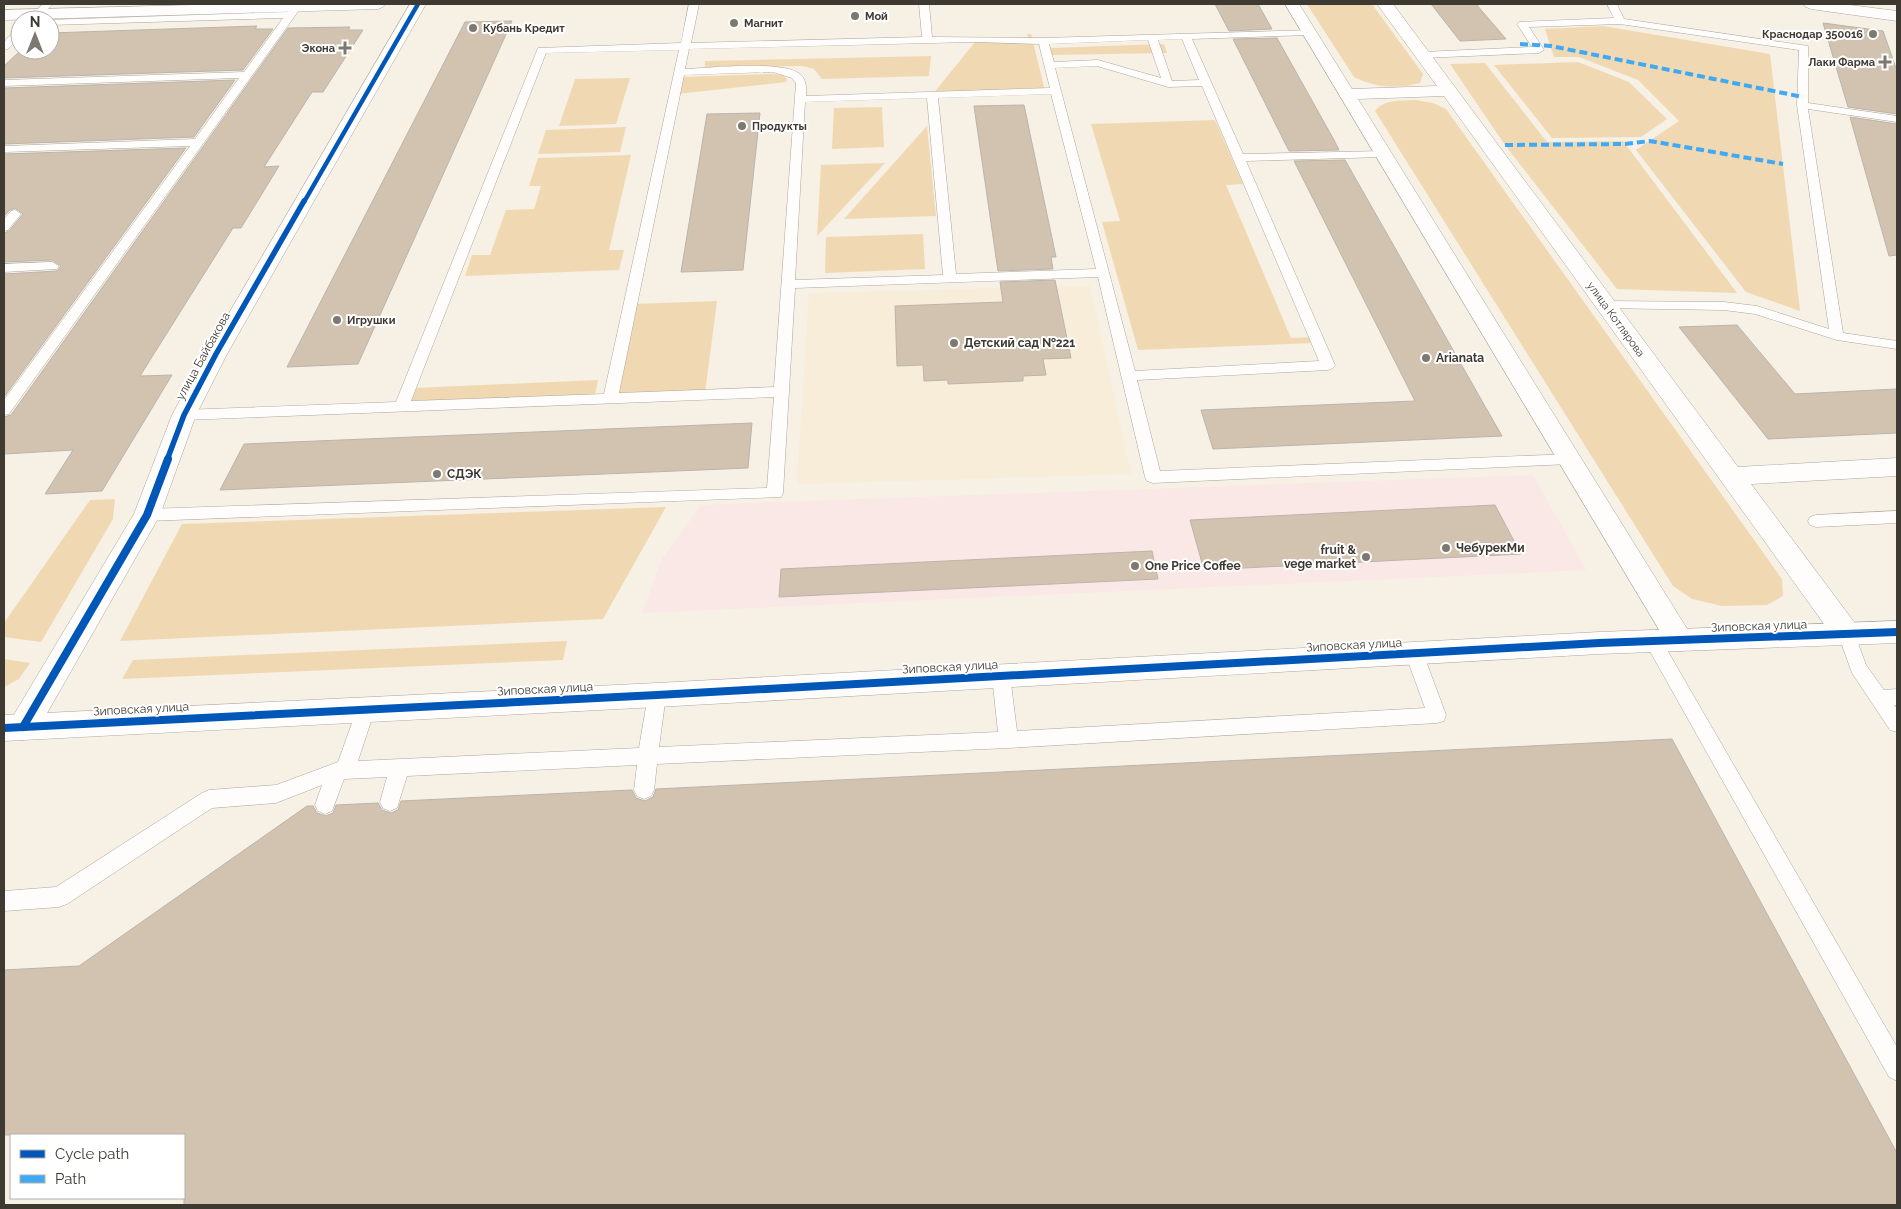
<svg xmlns="http://www.w3.org/2000/svg" width="1901" height="1209" viewBox="0 0 1901 1209" font-family="Raleway,sans-serif">
<style>
.commercial{fill:#f9e8e6}
.built{fill:#f8edd9}
.green{fill:#f0d9b2}
.building{fill:#d1c3af;stroke:#bab5ac}
.lines{fill:none;stroke-linecap:round;stroke-linejoin:round}
.lane-casing{stroke:#aba79f;stroke-width:1}
.street-casing{stroke:#aba79f;stroke-width:1}
.secondary-casing{stroke:#aba79f;stroke-width:1}
.lane{fill:#fefdfb;fill-rule:evenodd}
.street{fill:#fefdfb;fill-rule:evenodd}
.secondary{fill:#fefdfb;fill-rule:evenodd}
.quiet{stroke:#3fa9f5;stroke-width:4;stroke-dasharray:8 4;stroke-linecap:butt}
.cycleway-far2-casing{stroke:#fff;stroke-width:6}
.cycleway-far1-casing{stroke:#fff;stroke-width:8}
.cycleway-casing{stroke:#fff;stroke-width:11}
.cycleway-far2{stroke:#0057b8;stroke-width:4.5}
.cycleway-far1{stroke:#0057b8;stroke-width:5.5}
.cycleway{stroke:#0057b8;stroke-width:8}
.poi-dot{fill:#7e7970;stroke:#fff;stroke-width:2}
.labels{text-anchor:middle;stroke-width:4;stroke-linejoin:round;paint-order:stroke}
.far-poi-label{font-size:11px;font-weight:bold;fill:#3e3931;stroke:#fff;text-anchor:start}
.far-street-label{font-size:11px;fill:#3e3931;stroke:#fff}
.poi-label{font-size:12px;font-weight:bold;fill:#3e3931;stroke:#fff;text-anchor:start}
.street-label{font-size:12px;fill:#3e3931;stroke:#fff}
</style>
<rect width="100%" height="100%" fill="#f6f0e5"/>
<!-- commercial -->
<polygon class="commercial" points="1533,475 1586,570 642,613 662,559 701,505"/>
<!-- built -->
<polygon class="built" points="1090,286 1131,474 797,484 809,293"/>
<!-- green -->
<g class="green">
<path d="M1307 4H1372L1423 74 1420 83C1397 89 1375 88 1354 77Z"/>
<polygon points="1603,26 1770,54 1800,311 1746,292 1636,150 1679,121 1638,80 1579,57 1554,57 1545,29"/>
<polygon points="1027,34 1031,34 1045,91 933,94 975,42 1029,40"/>
<polygon points="1164,44 1167,53 1051,55 1049,48"/>
<polygon points="931,56 929,76 822,79 814,69 802,66 705,67 705,61"/>
<polygon points="1578,62 1629,82 1667,119 1641,137 1552,138 1494,65"/>
<polygon points="1485,63 1547,142 1623,141 1737,293 1617,289 1505,145 1450,64"/>
<polygon points="771,74 783,75 787,79 786,82 677,94 682,77"/>
<polygon points="630,78 616,124 559,126 575,79"/>
<path d="M1415 100 1433 103 1446 109 1782 579 1783 596 1767 605 1722 606 1692 599 1673 586 1375 111C1385 99 1400 101 1415 100Z"/>
<polygon points="882,107 884,147 832,149 834,108"/>
<polygon points="1215,120 1243,184 1226,185 1291,338 1311,337 1314,343 1138,350 1102,222 1120,221 1091,124"/>
<polygon points="927,126 936,216 844,219"/>
<polygon points="626,127 620,152 538,154 546,130"/>
<polygon points="631,155 609,250 624,250 619,270 465,276 472,255 490,255 506,210 534,209 541,186 529,186 538,158"/>
<polygon points="885,163 817,236 821,165"/>
<polygon points="923,234 925,269 825,273 826,237"/>
<polygon points="717,301 705,393 614,396 634,304"/>
<polygon points="598,380 595,394 409,403 415,388"/>
<polygon points="115,499 113,519 41,642 4,637 4,623 90,500"/>
<polygon points="666,507 603,619 120,641 182,524"/>
<polygon points="567,641 563,660 122,679 133,660"/>
<polygon points="4,659 30,663 19,679 4,687"/>
</g>
<!-- building -->
<g class="building">
<polygon points="1215,4 1258,4 1272,29 1229,31"/>
<polygon points="1431,4 1476,4 1506,39 1460,41"/>
<polygon points="512,21 358,364 287,367 465,22"/>
<polygon points="1823,23 1883,31 1897,71 1897,114 1848,107"/>
<polygon points="257,26 255,29 273,29 243,70 4,78 4,66 21,50 50,50 50,33"/>
<polygon points="350,27 348,30 363,30 323,92 312,92 264,167 279,166 241,228 233,228 140,376 172,375 102,491 45,494 73,450 4,454 4,417 11,415 288,28"/>
<polygon points="1277,38 1334,140 1339,150 1289,151 1233,39"/>
<polygon points="235,80 194,137 4,144 4,88"/>
<polygon points="1024,105 1056,257 1051,257 1053,269 998,271 974,106"/>
<polygon points="760,113 743,270 681,272 707,114"/>
<polygon points="1850,117 1897,124 1897,255 1889,256"/>
<polygon points="186,148 4,397 4,274 57,271 61,266 52,260 4,262 4,233 9,231 23,214 15,208 10,210 4,216 4,154"/>
<polygon points="1345,160 1490,415 1502,436 1213,449 1201,410 1415,401 1294,161"/>
<polygon points="1055,280 1071,358 1043,359 1046,375 1023,376 1023,381 948,384 948,380 924,381 923,365 897,366 895,306 1003,302 1000,282"/>
<polygon points="1737,325 1795,394 1897,389 1897,433 1768,439 1679,327"/>
<polygon points="752,423 748,468 220,490 244,444"/>
<polygon points="1495,505 1521,554 1204,570 1190,520"/>
<polygon points="1152,551 1158,579 779,597 781,569"/>
<polygon points="1672,739 1897,1153 1897,1205 184,1205 184,1135 4,1135 4,970 79,966 307,806 313,806 317,813 326,816 333,813 336,805 378,803 382,810 391,813 398,810 401,801 632,790 636,798 645,801 653,797 656,789"/>
</g>
<g class="lines">
<!-- lane casing -->
<g class="lane-casing">
<g id="lane">
<polygon points="43,4 53,4 37,20 26,20"/>
<polygon points="294,4 300,4 302,6 9,414 4,415 4,400 190,146 4,152 4,146 195,139 239,78 4,86 4,80 244,72 283,18 50,25 50,20 46,20 288,12"/>
<path d="M689 4H699L691 43 922 37 919 4H929L932 37 1043 38 1313 30 1314 32 1309 35 1192 39 1243 154 1383 151 1389 154 1383 157 1246 161 1335 365 1333 368 1328 370 1137 380 1160 471 1570 454 1576 455 1578 459 1576 463 1570 464 1153 483 1147 481 1145 477 1098 277 795 288 783 493 781 497 147 521 141 519 139 515 141 511 147 509 767 488 774 397 184 420 179 419 176 415 179 411 184 410 396 402 538 48 681 43ZM1182 39 1199 80 1172 81 1158 40ZM1148 40 1161 78 1098 60 1054 62 1049 44ZM973 42 1039 44 1050 88 806 96C806 88 807 80 800 74 783 60 710 68 685 69L689 49ZM679 50 604 394 411 401 546 53ZM1097 66 1168 87 1202 86 1319 361 1135 371 1055 68ZM773 72 792 78 796 83 774 387 619 393 684 75ZM1051 94 1096 269 956 274 938 98ZM927 98 943 275 795 280 805 102Z"/>
<polygon points="1607,4 1617,4 1624,19 1808,46 1808,103 1897,116 1897,122 1808,109 1843,333 1897,341 1897,349 1837,340 1755,314 1724,310 1600,308 1598,305 1600,302 1605,301 1724,302 1757,306 1829,329 1797,105 1799,50 1620,24 1529,27 1544,50 1539,53 1423,58 1418,55 1423,52 1532,47 1517,24 1519,22 1614,18"/>
<polygon points="20,28 20,37 8,49 4,50 4,42 16,29"/>
<polygon points="15,210 21,214 8,230 4,231 4,219 11,211"/>
<polygon points="52,262 59,266 57,269 4,272 4,264"/>
<polygon points="1897,511 1897,523 1816,527 1810,525 1808,521 1810,517 1816,515"/>
<polygon points="1847,627 1853,629 1866,665 1884,690 1897,689 1897,705 1894,705 1897,709 1897,732 1890,730 1852,673 1838,634 1841,629"/>
<polygon points="1653,634 1659,636 1897,1047 1897,1081 1889,1077 1647,646 1644,641 1647,636"/>
<polygon points="1414,646 1420,648 1423,653 1446,715 1444,721 1437,723 1008,748 657,764 654,790 651,796 644,799 637,796 634,790 637,765 407,776 397,808 390,811 383,808 380,802 387,777 344,779 332,811 325,814 318,811 315,805 322,785 276,803 212,808 67,904 59,907 4,911 4,891 56,887 202,793 209,790 276,785 338,762 357,709 359,703 366,701 373,703 375,709 358,761 639,748 648,695 650,690 657,687 664,690 666,695 659,747 998,732 992,676 994,671 1001,668 1008,671 1010,676 1017,731 1425,708 1405,653 1408,648"/>
</g>
</g>
<!-- street casing -->
<g class="street-casing">
<g id="street">
<polygon points="232,4 386,4 383,7 378,9 4,20 4,10"/>
<polygon points="410,4 426,4 227,354 196,415 160,515 34,736 23,740 12,736 8,727 12,718 134,514 172,415 205,354"/>
<polygon points="1285,4 1299,4 1352,89 1437,86 1377,4 1393,4 1738,467 1897,458 1897,476 1751,484 1857,626 1861,634 1857,642 1847,645 1837,642 1444,96 1358,99 1694,640 1690,648 1680,651 1670,648"/>
<polygon points="1803,4 1842,4 1897,11 1897,21 1811,9 1806,7"/>
</g>
</g>
<!-- secondary casing -->
<g class="secondary-casing">
<polygon id="secondary" points="1897,621 1897,643 1599,654 657,707 4,741 4,715 657,683 1599,632"/>
</g>
<!-- lane -->
<use href="#lane" class="lane"/>
<!-- street -->
<use href="#street" class="street"/>
<!-- secondary -->
<use href="#secondary" class="secondary"/>
<!-- quiet -->
<g class="quiet">
<polyline points="1520,44 1551,46 1803,97"/>
<polyline points="1505,145 1625,144 1650,141 1783,164"/>
</g>
<!-- cycleway-far2 casing -->
<g class="cycleway-far2-casing">
<polyline id="cycleway-far2" points="304,202 418,4"/>
</g>
<!-- cycleway-far1 casing -->
<g class="cycleway-far1-casing">
<polyline id="cycleway-far1" points="167,460 184,415 216,354 304,201"/>
</g>
<!-- cycleway casing -->
<g class="cycleway-casing">
<g id="cycleway">
<polyline points="23,727 147,515 168,459"/>
<polyline points="4,728 657,695 1599,643 1897,632"/>
</g>
</g>
<!-- cycleway-far2 -->
<use href="#cycleway-far2" class="cycleway-far2"/>
<!-- cycleway-far1 -->
<use href="#cycleway-far1" class="cycleway-far1"/>
<!-- cycleway -->
<use href="#cycleway" class="cycleway"/>
</g>
<!-- markers -->
<g class="poi-dot">
<circle cx="855" cy="16" r="5"/>
<circle cx="734" cy="23" r="5"/>
<circle cx="473" cy="28" r="5"/>
<circle cx="1873" cy="34" r="5"/>
<path d="M342.5 40.5h5v5h5v5h-5v5h-5v-5h-5v-5h5z"/>
<path d="M1882.5 54.5h5v5h5v5h-5v5h-5v-5h-5v-5h5z"/>
<circle cx="742" cy="126" r="5"/>
<circle cx="337" cy="320" r="5"/>
<circle cx="954" cy="343" r="5"/>
<circle cx="1426" cy="358" r="5"/>
<circle cx="437" cy="474" r="5"/>
<circle cx="1446" cy="548" r="5"/>
<circle cx="1366" cy="557" r="5"/>
<circle cx="1135" cy="566" r="5"/>
</g>
<g class="labels">
<!-- far-poi labels -->
<g class="far-poi-label">
<text x="865" y="20">Мой</text>
<text x="744" y="27">Магнит</text>
<text x="483" y="32">Кубань Кредит</text>
<text x="1863" y="38" text-anchor="end">Краснодар 350016</text>
<text x="335" y="52" text-anchor="end">Экона</text>
<text x="1875" y="66" text-anchor="end">Лаки Фарма</text>
<text x="752" y="130">Продукты</text>
<text x="347" y="324">Игрушки</text>
</g>
<!-- far-street labels -->
<g class="far-street-label">
<text transform="translate(1616 319) rotate(54)" y="4">улица Котлярова</text>
</g>
<!-- poi labels -->
<g class="poi-label">
<text x="964" y="347">Детский сад №221</text>
<text x="1436" y="362">Arianata</text>
<text x="447" y="478">СДЭК</text>
<text x="1456" y="552">ЧебурекМи</text>
<text x="1356" y="554" text-anchor="end">fruit &amp;<tspan x="1356" dy="14">vege market</tspan></text>
<text x="1145" y="570">One Price Coffee</text>
</g>
<!-- street labels -->
<g class="street-label">
<text transform="translate(203 356) rotate(-61)" y="4">улица Байбакова</text>
<text transform="translate(1759 626) rotate(-2)" y="4">Зиповская улица</text>
<text transform="translate(1354 645) rotate(-3)" y="4">Зиповская улица</text>
<text transform="translate(950 667) rotate(-3)" y="4">Зиповская улица</text>
<text transform="translate(545 689) rotate(-3)" y="4">Зиповская улица</text>
<text transform="translate(141 709) rotate(-3)" y="4">Зиповская улица</text>
</g>
</g>
<!-- border -->
<rect width="1901" height="1209" fill="none" stroke="#3e3931" stroke-width="10"/>
<!-- legend -->
<rect x="10" y="1134" width="175" height="65" fill="#ffffff" stroke="#b2b0ad"/>
<rect x="20" y="1150" width="25" height="8" fill="#0057b8" stroke="#b2b0ad"/>
<text x="55" y="1159" font-size="15" fill="#3e3931">Cycle path</text>
<rect x="20" y="1175" width="25" height="8" fill="#3fa9f5" stroke="#b2b0ad"/>
<text x="55" y="1184" font-size="15" fill="#3e3931">Path</text>
<!-- north arrow -->
<g transform="translate(35 35)"><circle r="24" fill="#ffffff" stroke="#b2b0ad"/>
<path d="M0-4L9 19L0 12L-9 19Z" fill="#7e7970"/>
<text y="-8" font-size="14" font-weight="bold" text-anchor="middle" fill="#3e3931">N</text>
</g>
</svg>
